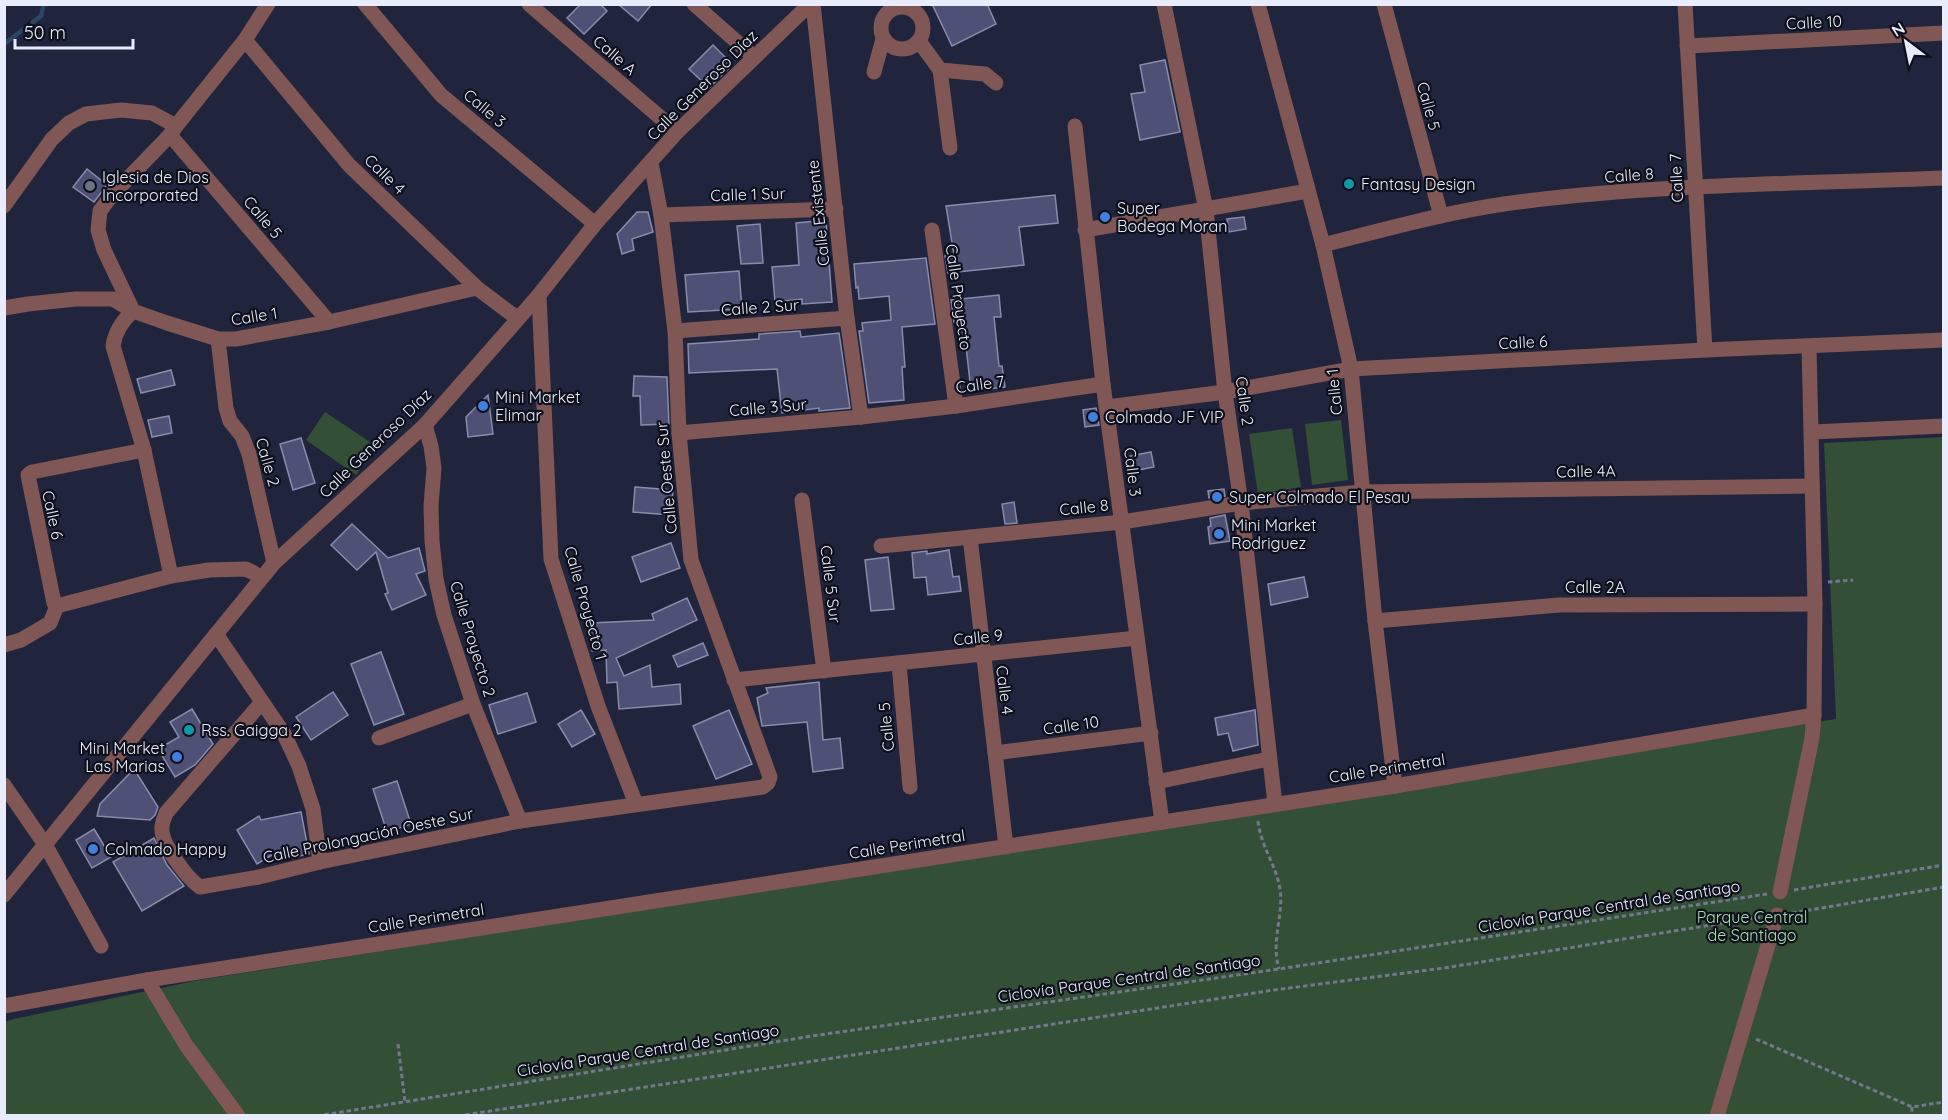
<svg xmlns="http://www.w3.org/2000/svg" width="1948" height="1120" viewBox="0 0 1948 1120" font-family="Quicksand,sans-serif">
<style>
.green{fill:#334f36}
.lines{fill:none;stroke-linecap:round;stroke-linejoin:round}
.stream{stroke:#2a4665;stroke-width:4.5}
.building{fill:#4e5076;stroke:#898baa;stroke-width:1.5}
.path{stroke:#73788d;stroke-width:3;stroke-dasharray:4.5 3;stroke-linecap:butt}
.minor{stroke:#805754;stroke-width:15}
.culture-dot{fill:#0f9aa8;stroke:#0d0f1a;stroke-width:2}
.worship-dot{fill:#6b7280;stroke:#0d0f1a;stroke-width:2}
.shop-dot{fill:#3f7fe0;stroke:#0d0f1a;stroke-width:2}
.labels{text-anchor:middle;stroke-width:4.5;stroke-linejoin:round;paint-order:stroke}
.street-label{font-size:16px;fill:#e8ecfd;stroke:#0d0f1a}
.poi-label{font-size:16px;fill:#e8ecfd;stroke:#0d0f1a;text-anchor:start}
.park-label{font-size:16px;fill:#a7e0ac;stroke:#0d0f1a}
</style>
<rect width="100%" height="100%" fill="#20253d"/>
<!-- green -->
<g class="green">
<polygon points="325,412 376,446 356,475 306,440"/>
<polygon points="1341,420 1348,480 1312,485 1305,424"/>
<polygon points="1292,428 1301,487 1258,494 1249,434"/>
<polygon points="1943,437 1943,1115 5,1116 5,1022 14,1019 194,981 1836,719 1824,443"/>
</g>
<g class="lines">
<!-- stream -->
<polyline class="stream" points="4,44 41,16 44,4"/>
</g>
<!-- building -->
<g class="building">
<polygon points="581,4 600,4 607,11 584,34 567,18"/>
<polygon points="618,4 652,4 638,21"/>
<polygon points="932,4 987,4 996,24 952,46"/>
<polygon points="713,45 729,61 730,67 709,88 689,69"/>
<polygon points="1165,60 1180,132 1140,140 1131,94 1145,92 1140,65"/>
<polygon points="87,169 107,185 94,202 73,187"/>
<polygon points="1055,195 1058,223 1019,227 1024,265 948,273 945,256 954,255 946,206"/>
<polygon points="637,212 648,212 653,232 632,239 634,250 622,254 617,234"/>
<polygon points="1244,217 1246,229 1229,232 1227,219"/>
<polygon points="826,220 832,302 802,304 802,299 775,302 772,267 799,265 796,223"/>
<polygon points="760,224 763,263 741,264 737,226"/>
<polygon points="926,258 935,324 902,327 905,367 902,367 904,400 869,403 859,331 863,331 862,323 891,320 889,296 859,299 858,287 856,288 854,264"/>
<polygon points="739,271 742,309 688,312 685,275"/>
<polygon points="999,295 1001,317 994,317 999,366 1002,366 1005,387 979,390 978,381 970,382 966,346 962,347 959,322 954,322 951,300"/>
<polygon points="800,331 801,337 839,333 850,408 819,411 819,408 782,413 777,369 689,373 688,344 759,339 759,334"/>
<polygon points="171,370 175,385 141,393 137,379"/>
<polygon points="634,376 667,377 669,424 641,425 640,396 633,396"/>
<polygon points="488,395 493,434 468,437 466,417"/>
<polygon points="1096,408 1099,425 1085,427 1083,410"/>
<polygon points="169,416 172,433 152,437 148,420"/>
<polygon points="301,438 315,483 293,490 280,444"/>
<polygon points="1151,452 1154,467 1133,471 1130,456"/>
<polygon points="635,487 673,490 671,515 633,512"/>
<polygon points="1224,489 1225,496 1209,498 1208,491"/>
<polygon points="1014,502 1017,523 1005,524 1002,504"/>
<polygon points="1225,515 1230,541 1210,544 1208,527 1211,526 1210,518"/>
<polygon points="352,524 388,558 419,548 425,571 416,574 426,595 392,610 385,594 388,593 376,552 357,570 331,545"/>
<polygon points="671,543 680,568 641,582 632,557"/>
<polygon points="949,550 953,577 959,576 961,591 928,595 926,577 914,578 912,553 927,551 927,554"/>
<polygon points="888,557 894,609 871,611 865,560"/>
<polygon points="1304,577 1308,597 1271,605 1268,584"/>
<polygon points="687,598 697,620 616,658 624,676 650,665 652,687 680,684 681,704 619,709 617,682 607,683 606,650 592,651 591,623 654,620 652,614"/>
<polygon points="703,643 708,655 678,667 673,656"/>
<polygon points="381,652 404,714 374,725 351,664"/>
<polygon points="819,682 823,740 840,738 843,768 813,772 807,722 762,726 757,698 768,693 766,688"/>
<polygon points="333,692 348,715 311,740 296,717"/>
<polygon points="527,693 536,722 498,734 489,705"/>
<polygon points="192,709 213,744 195,765 175,777 158,749 179,737 170,722"/>
<polygon points="581,710 595,734 572,747 558,724"/>
<polygon points="729,710 752,764 716,779 693,726"/>
<polygon points="1255,710 1258,745 1233,751 1228,733 1218,735 1215,718"/>
<polygon points="134,769 158,807 155,815 150,820 97,816 100,804"/>
<polygon points="397,781 411,824 387,832 373,789"/>
<polygon points="301,812 309,854 284,859 282,849 257,864 237,830 259,816 261,820"/>
<polygon points="94,829 111,857 92,868 76,840"/>
<polygon points="154,838 167,865 184,886 142,911 113,862"/>
</g>
<g class="lines">
<!-- path -->
<g class="path">
<polyline points="1828,582 1853,580"/>
<path d="M1258 821C1261 846 1274 862 1279 884 1286 911 1270 938 1279 969"/>
<polyline points="1794,890 1944,865"/>
<polyline points="1792,913 1944,887"/>
<polyline points="1756,1039 1912,1107 1944,1102"/>
<polyline points="398,1044 405,1102"/>
<polyline points="1912,1107 1912,1116"/>
<polyline points="317,1116 812,1036 1279,969 1767,894"/>
<polyline points="458,1116 1274,990 1444,968 1761,917"/>
</g>
<!-- minor -->
<g class="minor">
<polyline points="365,4 441,95 595,224"/>
<polyline points="529,4 677,132"/>
<polyline points="694,4 754,57"/>
<polyline points="813,4 847,318 861,417"/>
<polyline points="1164,4 1206,210 1225,392 1241,503 1275,804"/>
<polyline points="1258,4 1323,245 1351,369 1375,621 1395,786"/>
<polyline points="1384,4 1441,216"/>
<polyline points="1685,4 1705,350"/>
<circle cx="902" cy="28" r="21"/>
<polyline points="245,40 349,165 477,288 517,318"/>
<polyline points="919,41 940,70 985,74 996,83"/>
<polyline points="1687,46 1944,33"/>
<polyline points="940,70 950,148"/>
<polyline points="874,72 883,39"/>
<polyline points="1075,126 1103,384 1162,822"/>
<polyline points="170,135 329,322"/>
<polyline points="4,206 52,139 69,123 86,114 121,110 152,113 176,126"/>
<polyline points="661,215 836,209"/>
<polyline points="932,230 956,406"/>
<polyline points="1085,230 1308,191"/>
<path d="M1323 245C1383 230 1443 213 1504 204 1649 184 1797 184 1944 178"/>
<polyline points="539,295 551,559 598,706 636,804"/>
<polyline points="4,308 28,304 76,299 113,299 133,311 167,323 218,339 236,339 329,322 477,288"/>
<polyline points="133,311 104,250 98,230 100,211 112,195 170,135 176,126 245,40 268,4"/>
<path d="M133 311C122 321 115 331 113 346L144 450 171 576"/>
<polyline points="675,331 847,318"/>
<polyline points="218,339 226,408 230,421 242,436 249,454 274,563"/>
<polyline points="1107,407 1225,392 1351,369 1705,350 1944,340"/>
<polyline points="425,425 431,446 434,468 431,506 432,541 436,579 444,615 473,704 520,821"/>
<polyline points="1812,432 1944,426"/>
<polyline points="679,433 861,417 956,406 1103,384"/>
<polyline points="802,500 824,671"/>
<polyline points="970,537 1006,847"/>
<polyline points="881,546 1122,522 1241,503 1362,492 1812,486"/>
<polyline points="57,606 54,603 28,475 32,472 144,450"/>
<polyline points="57,606 171,576 209,570 246,569 254,573 260,579"/>
<polyline points="1375,621 1559,605 1815,604"/>
<polyline points="216,634 284,734 299,766 313,809 320,862"/>
<polyline points="4,645 21,640 50,623 57,606"/>
<polyline points="899,664 910,787"/>
<polyline points="734,680 1137,638"/>
<path d="M262 702 166 813C165 817 162 822 162 827 160 843 187 878 200 887L259 877 320 862 520 821 763 787 768 783 770 777 691 560 679 433 675 331 661 215 651 163"/>
<polyline points="379,738 473,704"/>
<polyline points="995,753 1151,733"/>
<polyline points="1156,782 1269,759"/>
<polyline points="4,785 46,846 101,946"/>
<polyline points="1780,892 1812,738 1814,715 1815,604 1809,347"/>
<polyline points="4,895 274,563 425,425 539,295 595,224 677,132 810,4"/>
<polyline points="147,980 186,1045 238,1116"/>
<polyline points="4,1006 147,980 1395,786 1814,715"/>
<polyline points="1717,1116 1777,915"/>
</g>
</g>
<!-- markers -->
<g class="culture-dot">
<circle cx="1349" cy="184" r="6"/>
<circle cx="189" cy="730" r="6"/>
</g>
<circle class="worship-dot" cx="90" cy="186" r="6"/>
<g class="shop-dot">
<circle cx="1105" cy="217" r="6"/>
<circle cx="483" cy="406" r="6"/>
<circle cx="1093" cy="417" r="6"/>
<circle cx="1217" cy="497" r="6"/>
<circle cx="1219" cy="534" r="6"/>
<circle cx="177" cy="757" r="6"/>
<circle cx="93" cy="849" r="6"/>
</g>
<g class="labels">
<!-- street labels -->
<g class="street-label">
<text transform="translate(1814 22) rotate(-3)" y="6">Calle 10</text>
<text transform="translate(615 55) rotate(41)" y="6">Calle A</text>
<text transform="translate(702 85) rotate(-45)" y="6">Calle Generoso Díaz</text>
<text transform="translate(1429 106) rotate(75)" y="6">Calle 5</text>
<text transform="translate(485 108) rotate(40)" y="6">Calle 3</text>
<text transform="translate(385 174) rotate(44)" y="6">Calle 4</text>
<text transform="translate(1629 175) rotate(-4)" y="6">Calle 8</text>
<text transform="translate(1676 178) rotate(-93)" y="6">Calle 7</text>
<text transform="translate(748 194) rotate(-2)" y="6">Calle 1 Sur</text>
<text transform="translate(818 213) rotate(-96)" y="6">Calle Existente</text>
<text transform="translate(263 217) rotate(50)" y="6">Calle 5</text>
<text transform="translate(959 297) rotate(82)" y="6">Calle Proyecto</text>
<text transform="translate(760 307) rotate(-4)" y="6">Calle 2 Sur</text>
<text transform="translate(254 316) rotate(-9)" y="6">Calle 1</text>
<text transform="translate(1523 342) rotate(-3)" y="6">Calle 6</text>
<text transform="translate(980 384) rotate(-8)" y="6">Calle 7</text>
<text transform="translate(1334 392) rotate(-96)" y="6">Calle 1</text>
<text transform="translate(1245 401) rotate(82)" y="6">Calle 2</text>
<text transform="translate(768 407) rotate(-5)" y="6">Calle 3 Sur</text>
<text transform="translate(375 443) rotate(-44)" y="6">Calle Generoso Díaz</text>
<text transform="translate(268 462) rotate(74)" y="6">Calle 2</text>
<text transform="translate(1586 471) rotate(-1)" y="6">Calle 4A</text>
<text transform="translate(1133 472) rotate(83)" y="6">Calle 3</text>
<text transform="translate(666 478) rotate(-95)" y="6">Calle Oeste Sur</text>
<text transform="translate(1084 507) rotate(-6)" y="6">Calle 8</text>
<text transform="translate(53 515) rotate(78)" y="6">Calle 6</text>
<text transform="translate(831 584) rotate(83)" y="6">Calle 5 Sur</text>
<text x="1595" y="593">Calle 2A</text>
<text transform="translate(586 603) rotate(74)" y="6">Calle Proyecto 1</text>
<text transform="translate(978 637) rotate(-6)" y="6">Calle 9</text>
<text transform="translate(473 639) rotate(73)" y="6">Calle Proyecto 2</text>
<text transform="translate(1005 690) rotate(83)" y="6">Calle 4</text>
<text transform="translate(1071 725) rotate(-8)" y="6">Calle 10</text>
<text transform="translate(886 727) rotate(-95)" y="6">Calle 5</text>
<text transform="translate(1387 768) rotate(-9)" y="6">Calle Perimetral</text>
<text transform="translate(368 835) rotate(-12)" y="6">Calle Prolongación Oeste Sur</text>
<text transform="translate(907 844) rotate(-9)" y="6">Calle Perimetral</text>
<text transform="translate(1609 906) rotate(-9)" y="6">Ciclovía Parque Central de Santiago</text>
<text transform="translate(426 918) rotate(-9)" y="6">Calle Perimetral</text>
<text transform="translate(1129 978) rotate(-8)" y="6">Ciclovía Parque Central de Santiago</text>
<text transform="translate(648 1050) rotate(-9)" y="6">Ciclovía Parque Central de Santiago</text>
</g>
<!-- poi labels -->
<g class="poi-label">
<text x="102" y="183">Iglesia de Dios<tspan x="102" dy="18">Incorporated</tspan></text>
<text x="1361" y="190">Fantasy Design</text>
<text x="1117" y="214">Super<tspan x="1117" dy="18">Bodega Moran</tspan></text>
<text x="495" y="403">Mini Market<tspan x="495" dy="18">Elimar</tspan></text>
<text x="1105" y="423">Colmado JF VIP</text>
<text x="1229" y="503">Super Colmado El Pesau</text>
<text x="1231" y="531">Mini Market<tspan x="1231" dy="18">Rodriguez</tspan></text>
<text x="201" y="736">Rss. Gaigga 2</text>
<text x="165" y="754" text-anchor="end">Mini Market<tspan x="165" dy="18">Las Marias</tspan></text>
<text x="105" y="855">Colmado Happy</text>
</g>
<!-- park labels -->
<g class="park-label">
<text x="1752" y="923">Parque Central<tspan x="1752" dy="18">de Santiago</tspan></text>
</g>
</g>
<!-- border -->
<rect width="1948" height="1120" fill="none" stroke="#e8ecfd" stroke-width="12"/>
<!-- north arrow -->
<g transform="translate(1906 42) rotate(328)" stroke="#0d0f1a" stroke-width="4.5" paint-order="stroke">
<path d="M0-4.5L10 22L0 15L-10 22Z" fill="#e8ecfd"/>
<text y="-9" font-size="16" font-weight="bold" text-anchor="middle" fill="#e8ecfd">N</text>
</g>
<!-- scale -->
<path d="M15 39v9h118v-9" fill="none" stroke="#e8ecfd" stroke-width="3"/>
<text x="24" y="39" font-size="18" fill="#e8ecfd" stroke="#0d0f1a" stroke-width="4.5" paint-order="stroke">50 m</text>
</svg>
